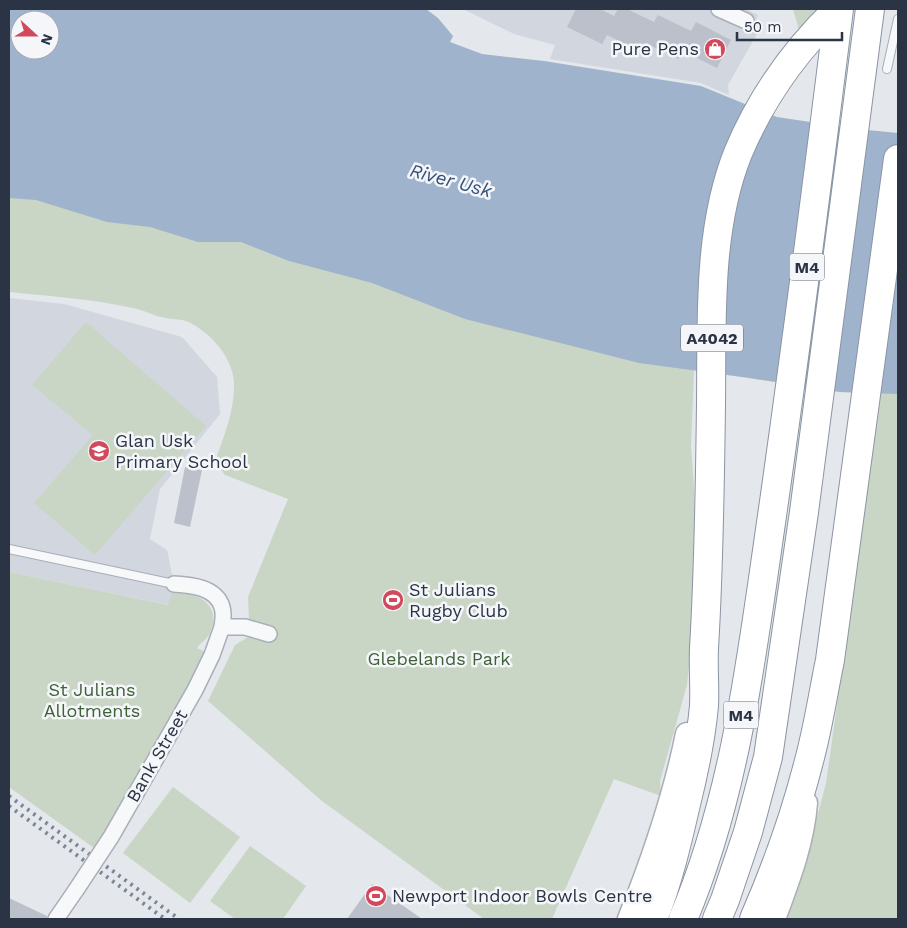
<svg xmlns="http://www.w3.org/2000/svg" width="907" height="928" viewBox="0 0 907 928" font-family="'Work Sans',sans-serif">
<style>
.built{fill:#d2d6de}
.green{fill:#c9d6c5}
.water{fill:#9fb4cc;fill-rule:evenodd}
.building{fill:#bbc0ca}
.lines{fill:none;stroke-linecap:round;stroke-linejoin:round}
.lane-casing{stroke:#a9aeb7;stroke-width:10}
.street-casing{stroke:#a9aeb7;stroke-width:18}
.secondary-casing{stroke:#a9aeb7;stroke-width:25}
.highway-casing{stroke:#8b94a3;stroke-width:30}
.lane{stroke:#f7f8fa;stroke-width:8}
.street{stroke:#f7f8fa;stroke-width:15}
.secondary{stroke:#fff;stroke-width:22}
.highway{stroke:#fff;stroke-width:28}
.rail{stroke:#7d8696;stroke-width:4;stroke-dasharray:2.5 5;stroke-linecap:butt}
.street-bridge-casing{stroke:#a9aeb7;stroke-width:18;stroke-linecap:butt}
.street-bridge{stroke:#f7f8fa;stroke-width:15}
.labels{text-anchor:middle;stroke-width:5;stroke-linejoin:round;paint-order:stroke}
.shield{fill:#f4f6f9;stroke:#676e7b;stroke-width:1}
.shield-label{font-size:16px;font-weight:bold;fill:#2b3445}
.poi-label{font-size:18px;fill:#2b3445;stroke:#f4f6f9;text-anchor:start}
.park-label{font-size:18px;fill:#3f6138;stroke:#f4f6f9}
.street-label{font-size:18px;fill:#2b3445;stroke:#f4f6f9}
.water-label{font-size:19px;font-style:italic;fill:#34527a;stroke:#f4f6f9}
</style>
<rect width="100%" height="100%" fill="#e4e7ec"/>
<!-- built -->
<g class="built">
<polygon points="463,9 746,9 758,15 753,30 758,32 728,85 729,95 701,83 550,59 555,45 514,34"/>
<polygon points="9,298 64,304 182,337 217,377 220,414 160,489 150,539 167,550 174,584 169,605 9,572"/>
</g>
<!-- green -->
<g class="green">
<polygon points="793,9 818,9 799,30"/>
<path d="M9 117 898 326V919H786L802 875 826 783 881 394 840 392 694 370 691 446 694 487 696 594 687 685 660 781 661 796 614 779 552 919H484L322 801 208 701 235 645 258 631 249 619 248 597 288 499 225 475 215 462C224 436 235 410 234 382 232 358 214 337 194 325 184 318 176 320 165 318 154 316 144 310 133 308 92 299 50 296 9 292Z"/>
<polygon points="86,322 206,426 95,555 34,503 93,435 32,385"/>
<path d="M9 572 168 605 173 589C195 594 223 602 210 633 208 638 200 643 197 648L212 655 101 853 9 787Z"/>
<polygon points="173,787 240,837 190,903 123,853"/>
<polygon points="250,846 306,886 283,919 235,919 210,901"/>
</g>
<!-- water -->
<path class="water" d="M9 9H426L438 18 453 36 450 42 482 54 544 61 701 86 777 117 857 129 898 133V394L840 392 750 378 639 363 465 319 372 283 289 261 241 242H198L150 227 107 222 36 200 9 198ZM20 20H50V50H20Z"/>
<!-- building -->
<g class="building">
<polygon points="576,9 600,9 614,16 618,9 627,9 654,22 658,15 691,31 696,22 731,40 717,68 683,51 679,59 645,43 641,52 607,35 602,44 567,27"/>
<polygon points="185,467 202,470 190,527 174,523"/>
<polygon points="372,884 422,919 347,919"/>
<polygon points="9,898 47,916 47,919 9,919"/>
</g>
<g class="lines">
<!-- lane casing -->
<g class="lane-casing">
<g id="lane">
<polyline points="887,69 898,19"/>
<polyline points="9,549 174,584"/>
</g>
</g>
<!-- street casing -->
<g class="street-casing">
<g id="street">
<polyline points="719,9 746,21"/>
<path d="M174 584C191 585 216 587 222 607 224 613 223 621 222 627"/>
<polyline points="111,837 195,690 212,655 222,627 245,627 269,634"/>
<polyline points="56,919 76,890"/>
</g>
</g>
<!-- secondary casing -->
<g class="secondary-casing">
<g id="secondary">
<path d="M629 919C653 859 674 798 687 734"/>
<path d="M774 919C788 881 803 843 806 803"/>
</g>
</g>
<!-- highway casing -->
<g class="highway-casing">
<g id="highway">
<path d="M653 919C668 882 677 843 686 804 694 772 701 739 704 706 705 687 703 667 704 648 709 567 710 486 711 404 712 323 707 230 738 153 761 98 795 50 838 9"/>
<path d="M683 919C737 791 752 652 772 516 796 347 818 178 839 9"/>
<polyline points="717,919 725,900 748,832 768,757 804,512 870,9"/>
<path d="M754 919C775 871 796 812 809 761 818 728 823 694 830 660L898 159"/>
</g>
</g>
<!-- lane -->
<use href="#lane" class="lane"/>
<!-- street -->
<use href="#street" class="street"/>
<!-- secondary -->
<use href="#secondary" class="secondary"/>
<!-- highway -->
<use href="#highway" class="highway"/>
<!-- rail -->
<g class="rail">
<polyline points="9,796 179,919"/>
<polyline points="9,806 165,919"/>
</g>
<!-- street-bridge casing -->
<g class="street-bridge-casing">
<polyline id="street-bridge" points="76,890 111,837"/>
</g>
<!-- street-bridge -->
<use href="#street-bridge" class="street-bridge"/>
</g>
<!-- icons -->
<defs>
<g id="shop-disc" transform="scale(1.125)"><circle r="9.5" fill="#d1495b" stroke="#f4f6f9"/><path d="M-5-2.5h2.3a2.7 3.5 0 0 1 5.4 0H5L5.5 6h-11ZM-1.5-2.5h3a1.5 2.3 0 0 0-3 0Z" fill="#fff"/></g>
<g id="school-disc" transform="scale(1.125)"><circle r="9.5" fill="#d1495b" stroke="#f4f6f9"/><path d="M0-5L7-2L0 1L-7-2ZM-4 1L0 2.5L4 1V4Q0 6-4 4Z" fill="#fff"/></g>
<g id="stadium-disc" transform="scale(1.125)"><circle r="9.5" fill="#d1495b" stroke="#f4f6f9"/><path d="M0-5a6.5 5 0 1 0 0 10a6.5 5 0 1 0 0-10ZM-3.5-1.8h7v3.6h-7Z" fill="#fff"/></g>
</defs>
<g fill-rule="evenodd">
<use href="#shop-disc" x="715" y="49"/>
<use href="#school-disc" x="99" y="451"/>
<use href="#stadium-disc" x="393" y="600"/>
<use href="#stadium-disc" x="376" y="896"/>
</g>
<g class="labels">
<!-- shield labels -->
<g class="shield">
<rect x="789.5" y="253.5" width="35" height="27" rx="4"/>
<rect x="681" y="324.5" width="62" height="27" rx="4"/>
<rect x="723.5" y="701.5" width="35" height="27" rx="4"/>
</g>
<g class="shield-label">
<text x="807" y="273">M4</text>
<text x="712" y="344">A4042</text>
<text x="741" y="721">M4</text>
</g>
<!-- poi labels -->
<g class="poi-label">
<text x="699" y="55" text-anchor="end">Pure Pens</text>
<text x="115" y="447">Glan Usk<tspan x="115" dy="21">Primary School</tspan></text>
<text x="409" y="596">St Julians<tspan x="409" dy="21">Rugby Club</tspan></text>
<text x="392" y="902">Newport Indoor Bowls Centre</text>
</g>
<!-- park labels -->
<g class="park-label">
<text x="439" y="665">Glebelands Park</text>
<text x="92" y="696">St Julians<tspan x="92" dy="21">Allotments</tspan></text>
</g>
<!-- street labels -->
<g class="street-label">
<text transform="translate(157 756) rotate(-60)" y="6">Bank Street</text>
</g>
<!-- water labels -->
<g class="water-label">
<text transform="translate(451 180) rotate(15)" y="7">River Usk</text>
</g>
</g>
<!-- border -->
<rect width="907" height="928" fill="none" stroke="#2b3445" stroke-width="20"/>
<!-- north arrow -->
<g transform="translate(35 35) rotate(111)"><circle r="24" fill="#f4f6f9" stroke="#a4a8b1"/>
<path d="M0-4L9 19L0 12L-9 19Z" fill="#d1495b"/>
<text y="-8" font-size="14" font-weight="bold" text-anchor="middle" fill="#2b3445">N</text>
</g>
<!-- scale -->
<path d="M737 32v8h105v-8" fill="none" stroke="#2b3445" stroke-width="2.5"/>
<text x="744" y="32" font-size="15" fill="#2b3445" stroke="#f4f6f9" stroke-width="4" paint-order="stroke">50 m</text>
</svg>
